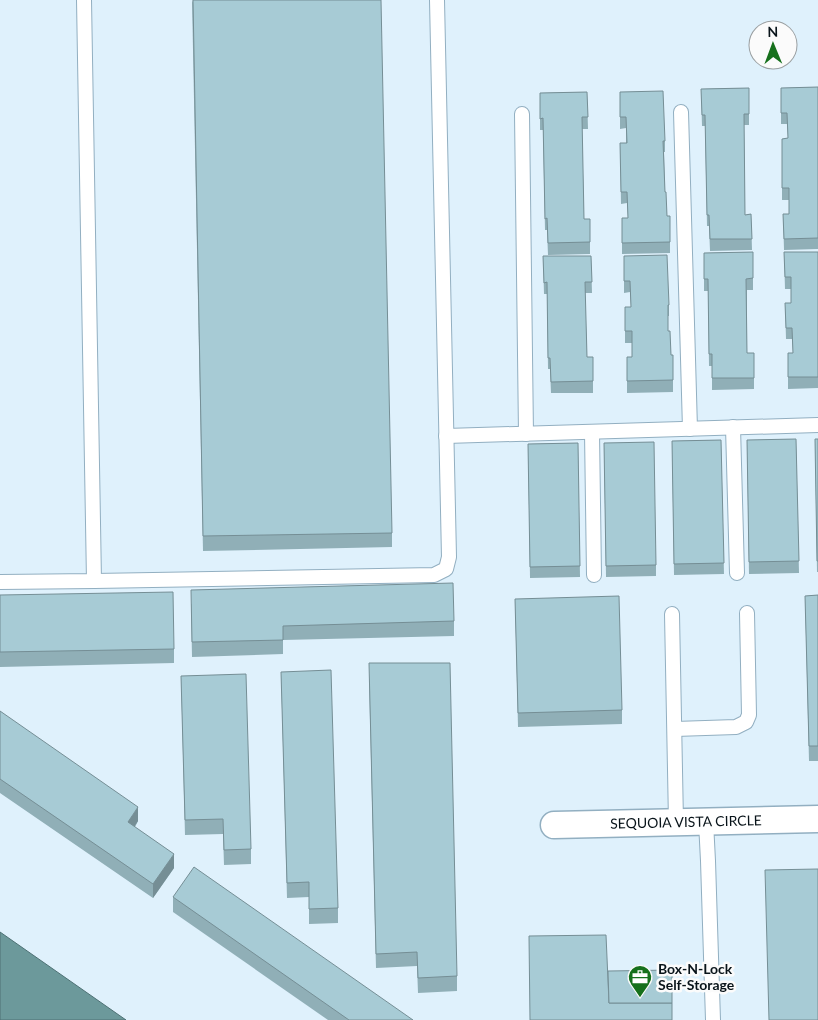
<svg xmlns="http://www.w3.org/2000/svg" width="818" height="1020" viewBox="0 0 818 1020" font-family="Lato,sans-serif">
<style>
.water{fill:#6c999b;stroke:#4e7174}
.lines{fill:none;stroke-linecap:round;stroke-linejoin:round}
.service-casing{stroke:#92afc1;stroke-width:16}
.minor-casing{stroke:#92afc1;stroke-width:29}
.service{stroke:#fff;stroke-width:14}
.minor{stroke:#fff;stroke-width:26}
.wall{fill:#90afb7}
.shaded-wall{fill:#758e95}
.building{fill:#a7cbd5;stroke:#758e95}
.labels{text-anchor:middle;stroke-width:5;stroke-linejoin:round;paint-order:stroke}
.street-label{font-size:14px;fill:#09141a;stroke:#fbfbfb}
.poi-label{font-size:14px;font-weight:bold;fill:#09141a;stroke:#fbfbfb;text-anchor:start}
</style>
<rect width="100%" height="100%" fill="#dff1fc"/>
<!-- water -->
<polygon class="water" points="0,932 126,1020 0,1020"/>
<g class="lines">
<!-- service casing -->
<g class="service-casing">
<g id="service">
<polyline points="681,112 690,429"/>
<polyline points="522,114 526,434"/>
<polyline points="733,427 737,573"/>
<polyline points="592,432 594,575"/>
<polyline points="446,436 818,425"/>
<polyline points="94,581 434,575 446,569 449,557 437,0"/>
<polyline points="0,582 94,581 84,0"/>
<polyline points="672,614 676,822"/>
<polyline points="675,729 736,727 746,722 749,715 747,613"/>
<polyline points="706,822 708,861 713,1020"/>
</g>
</g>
<!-- minor casing -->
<g class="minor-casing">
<g id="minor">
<path id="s1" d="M554 825 818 819"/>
</g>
</g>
<!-- service -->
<use href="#service" class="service"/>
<!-- minor -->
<use href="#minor" class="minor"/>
</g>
<!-- wall -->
<g class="wall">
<polygon points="192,0 392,533 392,547 203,551"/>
<polygon points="818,87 818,249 784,250 783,214 789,214 789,200 782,200 782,139 788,138 787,124 781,124 781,88"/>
<polygon points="749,88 749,125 744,125 745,215 751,214 752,250 710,251 709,226 707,226 705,126 702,126 701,89"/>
<polygon points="587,92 588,129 582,129 584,219 590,219 590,254 548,255 547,230 545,230 543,130 540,130 540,93"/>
<polygon points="620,92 665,141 665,152 664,152 665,192 667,216 670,216 670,253 622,254 622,218 628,218 627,203 621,204 620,143 626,143 626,128 620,129"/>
<polygon points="753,252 753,290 747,290 747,353 754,353 754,389 712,390 712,366 709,366 708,291 704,291 704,253"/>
<polygon points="784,252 818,252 818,388 788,389 788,353 793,353 792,339 786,339 785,303 791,303 791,289 785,289"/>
<polygon points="543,256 591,256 592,293 585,293 587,357 593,357 593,393 551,393 550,369 548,369 547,294 544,294"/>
<polygon points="624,256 669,305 669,316 668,316 668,331 671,355 673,355 673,392 627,393 627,357 632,357 632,343 625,343 625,307 631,307 630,292 624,293"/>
<polygon points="796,439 799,573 749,574 747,440"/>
<polygon points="815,439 818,439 818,572 817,572"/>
<polygon points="721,440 724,574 674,575 672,441"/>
<polygon points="578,443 580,577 530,578 528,444"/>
<polygon points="604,443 656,565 656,576 606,577"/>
<polygon points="0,595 174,649 174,663 0,667"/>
<polygon points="818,595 818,761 809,761 805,596"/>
<polygon points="515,599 622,710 622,724 518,727"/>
<polygon points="191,604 454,621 454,636 283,640 283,654 192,657"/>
<polygon points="281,672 338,908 338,923 309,924 309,897 287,898"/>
<polygon points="181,676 251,849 251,864 224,865 223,834 185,835"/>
<polygon points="369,678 457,976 457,991 418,993 417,966 376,968"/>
<polygon points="0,711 138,821 135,827 174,868 153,898 0,793"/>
<polygon points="173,897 413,1020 328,1020 173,912"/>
</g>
<!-- shaded-wall -->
<g class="shaded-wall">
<polygon points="138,807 138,821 128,836 128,822"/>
<polygon points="174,854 174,868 153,898 153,884"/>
</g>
<!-- building -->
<g class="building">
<polygon points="193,0 381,0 392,533 203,536"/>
<polygon points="818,87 818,238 784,239 783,214 789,214 789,188 782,188 782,139 788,138 787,113 781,113 781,88"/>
<polygon points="749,88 749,114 744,114 745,215 751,214 752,239 710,239 709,215 707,215 705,115 702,115 701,89"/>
<polygon points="663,91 665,141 663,141 665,192 666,192 667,216 670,216 670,242 622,243 622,218 628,218 627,192 621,192 620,143 627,143 626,117 620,117 620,92"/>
<polygon points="587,92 588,117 582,117 584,219 590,219 590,242 548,243 547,218 545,219 543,118 540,119 540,93"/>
<polygon points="753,252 753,278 746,279 747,353 754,353 754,378 712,378 712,354 709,354 708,279 704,279 704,253"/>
<polygon points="784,252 818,252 818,377 788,377 788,353 793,353 792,328 786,328 785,303 791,303 791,277 785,277"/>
<polygon points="667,255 669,305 668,305 668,331 670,331 671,355 673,355 673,380 627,381 627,357 632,357 632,331 625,331 625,307 631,307 630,281 624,281 624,256"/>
<polygon points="543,256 591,256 592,282 585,282 587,357 593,357 593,381 551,382 550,358 548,358 547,282 544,283"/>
<polygon points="796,439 799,561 749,562 747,440"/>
<polygon points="815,439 818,439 818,561 817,561"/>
<polygon points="721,440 724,563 674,564 672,441"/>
<polygon points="654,442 656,565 606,566 604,443"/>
<polygon points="578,443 580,566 530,567 528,444"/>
<polygon points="453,583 454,621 283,626 283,640 192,642 191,590"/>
<polygon points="173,592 174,649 0,652 0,595"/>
<polygon points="818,595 818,746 809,746 805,596"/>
<polygon points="619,596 622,710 518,713 515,599"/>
<polygon points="369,663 450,663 457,976 418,978 417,952 376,954"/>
<polygon points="331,670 338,908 309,909 309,882 287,883 281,672"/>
<polygon points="246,674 251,849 224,850 223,819 185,820 181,676"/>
<polygon points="0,711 138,807 128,822 174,854 153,884 0,779"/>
<polygon points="194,867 413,1020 349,1020 173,897"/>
<polygon points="818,869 818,1020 769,1020 765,870"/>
<polygon points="606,935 609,1003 672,1003 672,1020 530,1020 529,936"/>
<polygon points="672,970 672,1003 609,1003 608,971"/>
</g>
<!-- icons -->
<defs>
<g id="office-pin" transform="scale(1.25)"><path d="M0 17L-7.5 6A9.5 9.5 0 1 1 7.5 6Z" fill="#16701c" stroke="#fbfbfb"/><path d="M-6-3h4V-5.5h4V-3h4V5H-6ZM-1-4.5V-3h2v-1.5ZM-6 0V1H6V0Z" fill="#fff"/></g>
</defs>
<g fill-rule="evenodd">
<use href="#office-pin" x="640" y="977"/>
</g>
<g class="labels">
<!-- street labels -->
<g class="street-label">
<text dy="5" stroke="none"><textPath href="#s1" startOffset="132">SEQUOIA VISTA CIRCLE</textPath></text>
</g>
<!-- poi labels -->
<g class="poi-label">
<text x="658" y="974">Box-N-Lock<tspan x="658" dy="16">Self-Storage</tspan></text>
</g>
</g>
<!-- north arrow -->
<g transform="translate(773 45) rotate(359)"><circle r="24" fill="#fbfbfb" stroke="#9a9fa1"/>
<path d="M0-4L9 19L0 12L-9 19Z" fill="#16701c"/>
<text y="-8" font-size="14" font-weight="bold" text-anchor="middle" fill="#09141a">N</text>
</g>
</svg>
